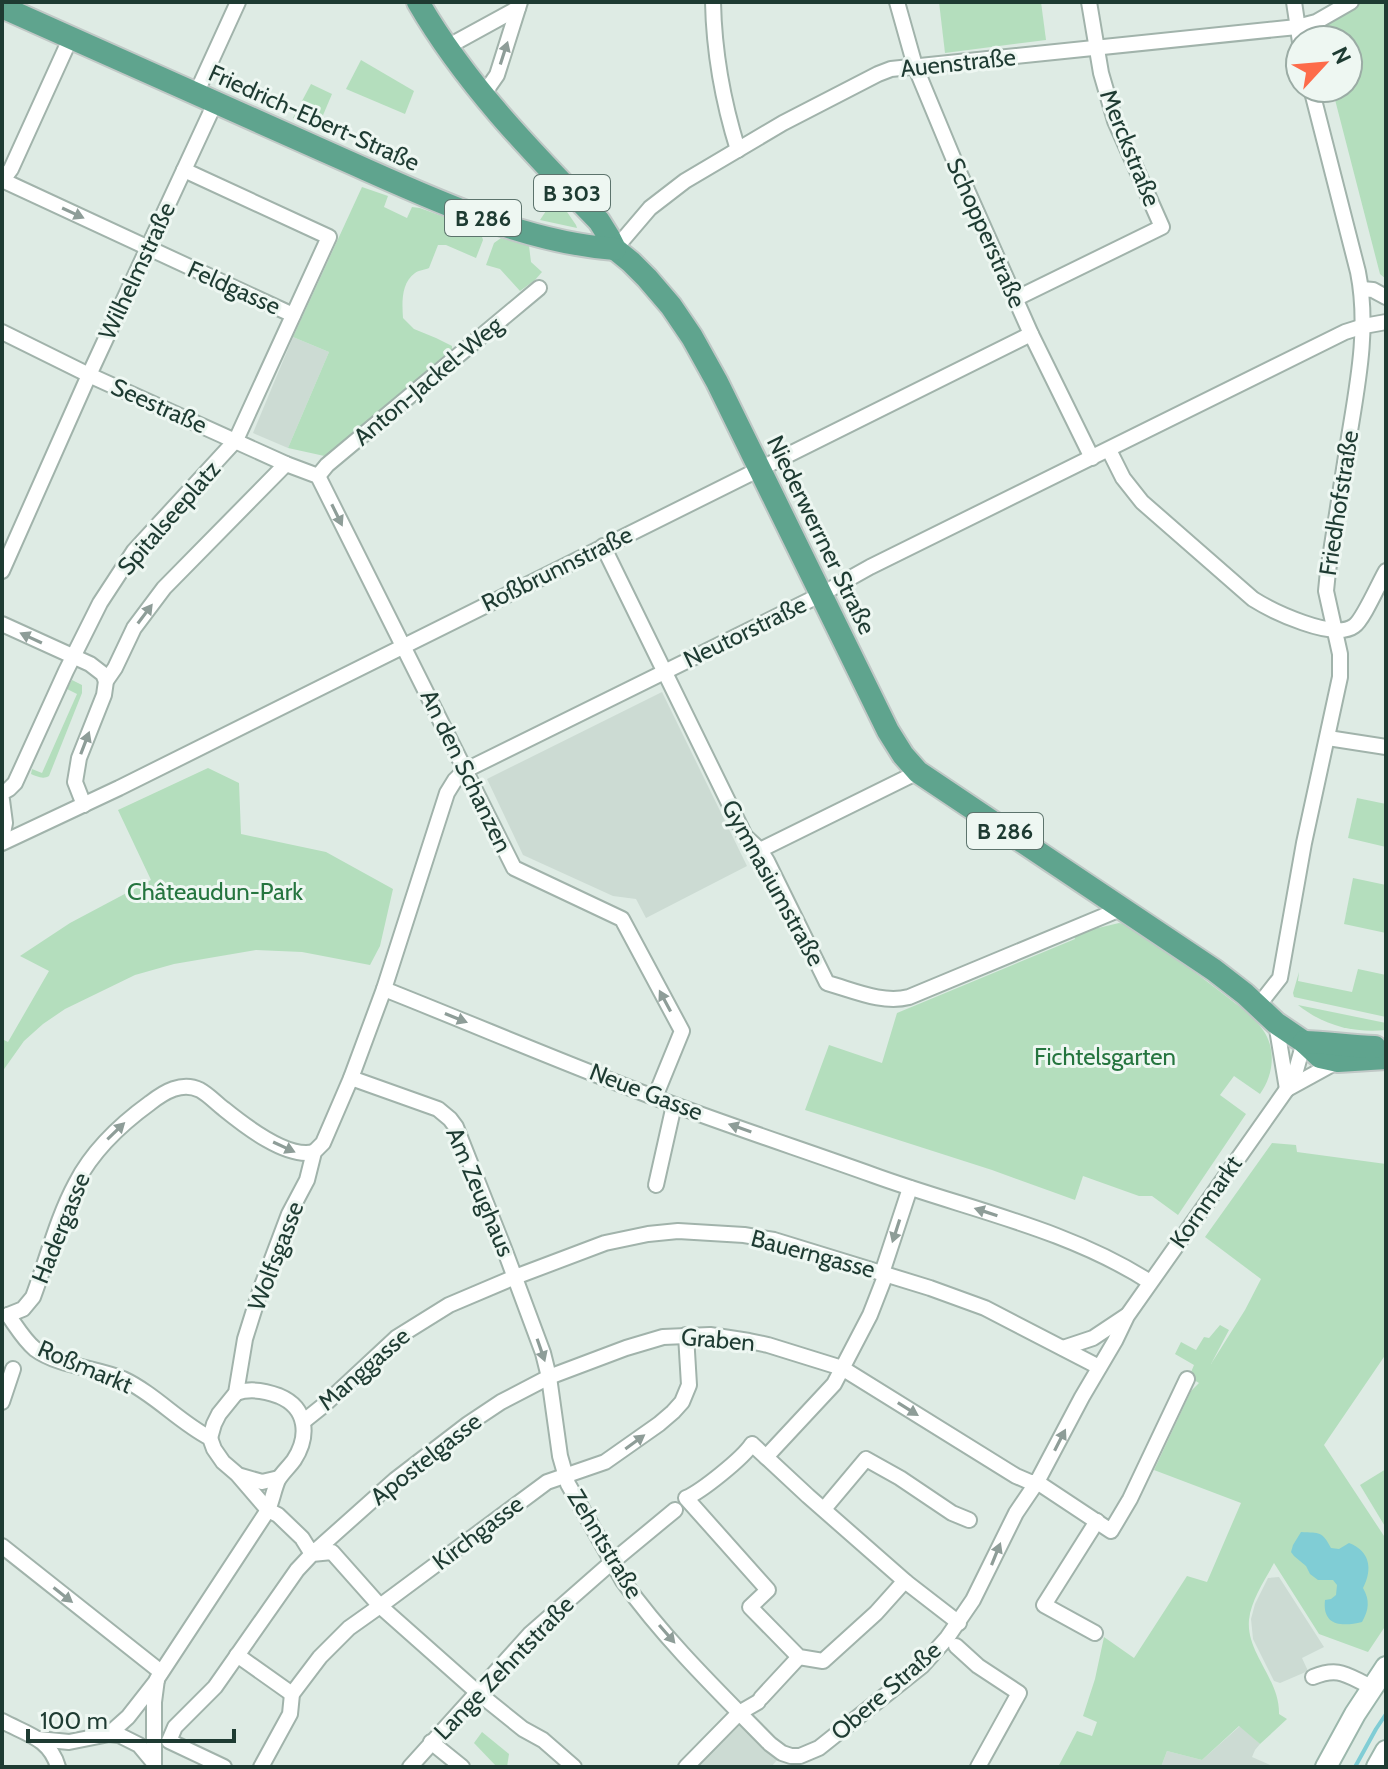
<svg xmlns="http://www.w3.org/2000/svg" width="1388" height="1769" viewBox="0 0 1388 1769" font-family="Cabin,sans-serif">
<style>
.built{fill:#ccdbd3}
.green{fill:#b4debd}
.water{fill:#80cdd5}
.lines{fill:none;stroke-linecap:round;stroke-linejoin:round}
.stream{stroke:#80cdd5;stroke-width:4}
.street-casing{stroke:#a1b3ab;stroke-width:18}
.secondary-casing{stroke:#9cb7ac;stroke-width:24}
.primary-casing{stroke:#c0c8c6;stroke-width:26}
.street{stroke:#fff;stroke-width:14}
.secondary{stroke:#fff;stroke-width:20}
.primary{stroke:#5fa48e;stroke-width:22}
.oneway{fill:#8e9d98}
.labels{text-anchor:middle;stroke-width:6;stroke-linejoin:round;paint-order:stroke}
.shield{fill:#eef7f2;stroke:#5c736c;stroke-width:2}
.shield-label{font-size:22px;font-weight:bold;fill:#1e3b32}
.street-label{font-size:24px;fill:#1e3b32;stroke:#eef7f2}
.park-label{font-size:24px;fill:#25753f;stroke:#eef7f2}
</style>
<rect width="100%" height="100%" fill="#deebe4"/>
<!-- built -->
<g class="built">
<polygon points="293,337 329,352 288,448 253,433"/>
<polygon points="662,692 747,866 646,918 636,899 613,896 523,855 487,779"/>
<polygon points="1279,1577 1324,1647 1302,1658 1308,1671 1280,1683 1274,1681 1253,1639 1251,1619 1255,1604 1268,1578"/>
<polygon points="737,1722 778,1759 771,1767 691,1767"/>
<polygon points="1240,1726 1260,1744 1255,1750 1252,1757 1275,1767 1161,1767 1167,1751 1202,1760"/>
</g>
<!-- green -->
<g class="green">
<polygon points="939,2 1041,2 1046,40 945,53"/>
<polygon points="1359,2 1386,2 1386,279 1380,274 1332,88 1348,88 1348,40 1320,40 1316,27"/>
<polygon points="361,60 414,91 405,114 346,89"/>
<polygon points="311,84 332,94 318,127 293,118"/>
<path d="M362 187 388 196 384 207 407 218 412 207 420 208 480 230 483 240 476 258 446 245H438L429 268C424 270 419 270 415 273 401 283 402 303 403 318L414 329 436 338 452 346V352L329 457 288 448 329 352 293 337Z"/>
<polygon points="556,196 576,225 577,228 540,220"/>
<polygon points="501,238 529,246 531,262 542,272 535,280 520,291 500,269 486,265 494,243"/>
<path d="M72 680 82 685V693L49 776C43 780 36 776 31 774L32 769 42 773 77 694 67 689Z"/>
<polygon points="208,768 239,783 241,834 326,852 393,889 380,946 370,965 302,952 256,950 174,964 135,975 65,1009 43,1024 24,1041 2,1072 2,1039 8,1042 49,971 20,956 70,923 151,880 118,810"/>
<polygon points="1357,798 1386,804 1386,847 1348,838"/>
<polygon points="1353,878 1386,885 1386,933 1344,924"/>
<path d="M1119 923 1124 924C1159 947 1193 970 1226 996 1239 1006 1254 1017 1263 1030 1277 1050 1273 1076 1260 1094L1234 1076 1220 1095 1246 1114 1178 1215 1152 1196H1139L1083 1176 1075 1200 992 1170 805 1110 829 1045 882 1063 897 1013 1075 939 1073 934Z"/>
<polygon points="1358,969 1386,975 1386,1017 1294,997 1293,993 1299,972 1298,981 1352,992"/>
<path d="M1298 1005 1386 1023V1030C1354 1033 1324 1026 1298 1005Z"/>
<path d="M1272 1143 1296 1145 1297 1152 1386 1164V1354L1324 1445 1386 1539V1625L1368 1652 1319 1634 1274 1563C1265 1580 1251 1600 1249 1620 1246 1653 1280 1679 1279 1714L1287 1719 1260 1744 1239 1726 1202 1760 1167 1751 1161 1767H1058L1077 1731 1092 1736 1097 1722 1083 1716 1095 1679 1104 1637 1134 1658 1187 1576 1207 1582 1241 1503 1154 1470 1191 1391 1199 1383 1189 1377 1194 1365 1175 1354 1181 1342 1196 1350 1204 1337 1209 1338 1220 1325 1229 1330 1211 1364 1245 1310 1261 1279 1205 1237Z"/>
<polygon points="1386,1469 1386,1528 1360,1485"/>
<polygon points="482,1732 509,1754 507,1767 497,1767 474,1743"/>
</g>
<!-- water -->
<path class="water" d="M1301 1532C1320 1533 1322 1531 1331 1548L1339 1549 1349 1543C1370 1551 1373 1569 1363 1588 1370 1600 1369 1610 1362 1622 1342 1627 1322 1626 1325 1600L1331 1599 1336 1595 1337 1585 1333 1580H1318L1310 1574 1306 1566 1294 1556 1291 1552 1293 1545Z"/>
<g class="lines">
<!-- stream -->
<polyline class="stream" points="1355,1767 1376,1729 1386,1714"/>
<!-- street casing -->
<g class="street-casing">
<g id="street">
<path d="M713 2C714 52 723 102 738 150"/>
<polyline points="897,2 915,66 959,172 1031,334 1092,458"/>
<polyline points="1294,2 1300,42"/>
<polyline points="447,47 518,8"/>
<polyline points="196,94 238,2"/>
<polyline points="483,95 497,75 520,2"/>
<polyline points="2,180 293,315"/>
<polyline points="2,181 11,169 71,37"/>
<polyline points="615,249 650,208 685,181 783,123 878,74 891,69 1297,27 1316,22 1351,2"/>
<polyline points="1362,289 1373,290 1386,297"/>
<polyline points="1015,299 1162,227 1115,121 1101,73 1089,2"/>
<polyline points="2,332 89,375 286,464 318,476 514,868 622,919 682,1031 655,1097"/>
<path d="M1109 450 1123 478 1142 502 1253 599C1272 611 1334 641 1354 626 1363 620 1379 583 1386 571"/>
<polyline points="318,476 327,465 539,288"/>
<path d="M603 546 745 836 760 850 767 861 827 983C853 990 882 1004 909 997L1123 908"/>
<polyline points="2,571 89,375 215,103"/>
<polyline points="2,624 90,664 103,674 106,681"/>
<polyline points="1328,738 1386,747"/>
<polyline points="2,793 9,789 15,783 66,671 100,603 134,551 236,440 329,237 184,170"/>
<polyline points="2,800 5,823 2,839"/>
<polyline points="84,805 75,782 79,758 104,695 106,681 115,668 134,628 164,588 286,464"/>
<polyline points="2,843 119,788 1031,334"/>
<polyline points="760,850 918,772"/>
<path d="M384 989C480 1027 575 1068 672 1104 739 1129 806 1151 873 1175 966 1209 1066 1228 1150 1282"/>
<path d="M1258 1006 1280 978 1304 843 1340 677V654L1326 591 1328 571C1335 526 1342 482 1349 437 1358 382 1369 327 1358 272L1311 88"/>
<polyline points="1276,1023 1287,1089"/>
<path d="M351 1078 438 1109 450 1119 456 1127 505 1251 543 1353 549 1377 560 1456 568 1484 623 1581C665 1640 719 1692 770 1744L782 1753 791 1756H800L819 1748 922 1666 947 1638 973 1600 1016 1513 1037 1482 1082 1397 1115 1341 1127 1316 1287 1089 1295 1074 1304 1042"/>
<polyline points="1287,1089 1338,1061"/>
<polyline points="656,1185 674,1105"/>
<polyline points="882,1273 910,1188"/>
<path d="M8 1315C16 1326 24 1340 35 1349 58 1366 97 1368 123 1379 155 1394 179 1422 210 1438L214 1449 223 1462 237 1474 268 1510 278 1515 302 1538 312 1554 395 1480 468 1424 501 1402 549 1377 626 1348 663 1337 710 1335 749 1341 768 1345 842 1368 1016 1476 1030 1482H1037L1111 1531 1130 1499 1187 1379"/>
<path d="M8 1315 23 1309 33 1297C47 1260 57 1218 76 1183 93 1150 121 1124 150 1103 164 1092 182 1081 200 1090 209 1095 216 1103 224 1109 245 1126 287 1159 314 1152"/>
<polyline points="1063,1348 1093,1338 1126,1316"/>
<polyline points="2,1402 13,1369"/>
<polyline points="304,1421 324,1405 396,1338 449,1305 515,1277 605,1243 648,1234 678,1231 744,1235 774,1240 930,1288 985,1308 1099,1367"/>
<polyline points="210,1438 214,1424 219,1414 236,1393 245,1339 260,1291 289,1214 307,1180 314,1152 323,1143 351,1078 384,989 447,793 455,780 464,771 820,595 870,567 1345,332 1364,326 1386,322"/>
<path d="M752 1444 808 1496 906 1582 902 1584 876 1613 823 1661 799 1657 750 1607 768 1590 686 1498C702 1491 743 1458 752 1444Z"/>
<polyline points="766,1457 834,1384 870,1315 886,1274"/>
<polyline points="241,1476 262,1482 279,1478"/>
<polyline points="824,1509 866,1459 900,1478 952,1513 969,1520"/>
<polyline points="2,1546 161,1672"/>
<polyline points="906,1582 959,1623"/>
<polyline points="1095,1633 1044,1605 1097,1521"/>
<polyline points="956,1646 978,1666 1019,1693 978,1767"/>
<polyline points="237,1655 292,1694"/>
<path d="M1313 1677C1340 1666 1347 1676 1372 1687"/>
<polyline points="761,1698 799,1657"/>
<path d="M2 1721C26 1734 50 1738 58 1767"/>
<polyline points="109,1734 128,1717 157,1680"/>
<polyline points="38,1739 69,1742 109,1734 119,1735 139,1745 154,1763"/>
<polyline points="431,1742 462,1767"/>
<path d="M154 1767V1702L157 1679 268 1510C272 1501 274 1489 278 1480 282 1473 289 1467 294 1460 309 1437 308 1408 279 1396 266 1391 250 1388 236 1393"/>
<polyline points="224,1767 169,1741 175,1727 215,1687 297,1570 312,1554 332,1552 380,1606 477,1692 523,1729 543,1740 574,1767"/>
<polyline points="261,1767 290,1714 292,1694 320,1657 349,1628 380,1606 547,1482 605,1462 659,1424 673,1412 682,1402 689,1385 686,1335"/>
<polyline points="410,1767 530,1634 612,1562 675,1510"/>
<polyline points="686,1767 739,1713 758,1702"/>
</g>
</g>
<!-- secondary casing -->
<g class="secondary-casing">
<g id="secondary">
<polyline points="1326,1767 1355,1714 1386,1667"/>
<polyline points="1377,1767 1386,1751"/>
</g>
</g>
<!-- primary casing -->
<g class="primary-casing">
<g id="primary">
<path d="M418 2C466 85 533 153 599 221L609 237 615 249 631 262 647 278 671 306 692 337 717 382 888 731 903 755 918 772 1214 970 1245 994 1276 1023 1304 1042 1320 1057 1338 1061 1386 1058"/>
<path d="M2 7C115 57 227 108 340 158 426 196 520 242 615 249"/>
<path d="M1304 1042C1328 1042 1351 1047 1375 1047"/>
</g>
</g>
<!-- street -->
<use href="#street" class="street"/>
<!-- secondary -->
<use href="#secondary" class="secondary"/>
<!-- primary -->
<use href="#primary" class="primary"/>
</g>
<!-- one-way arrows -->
<defs><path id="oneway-solid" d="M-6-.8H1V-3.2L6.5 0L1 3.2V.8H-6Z" transform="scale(2)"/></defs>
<g class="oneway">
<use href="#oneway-solid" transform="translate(504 53) rotate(-72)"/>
<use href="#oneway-solid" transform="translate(73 213) rotate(25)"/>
<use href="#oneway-solid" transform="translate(337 515) rotate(64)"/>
<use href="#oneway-solid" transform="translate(145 614) rotate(-53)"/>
<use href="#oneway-solid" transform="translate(31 638) rotate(-155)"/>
<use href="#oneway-solid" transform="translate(85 743) rotate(-69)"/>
<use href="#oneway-solid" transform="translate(665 1001) rotate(-118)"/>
<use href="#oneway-solid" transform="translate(456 1018) rotate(22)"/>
<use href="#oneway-solid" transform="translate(740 1128) rotate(-161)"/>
<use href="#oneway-solid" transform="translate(116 1131) rotate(-44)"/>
<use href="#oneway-solid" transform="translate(284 1147) rotate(25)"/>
<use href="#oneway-solid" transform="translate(986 1212) rotate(-162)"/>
<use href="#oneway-solid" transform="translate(896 1231) rotate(108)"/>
<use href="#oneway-solid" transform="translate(541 1350) rotate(71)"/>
<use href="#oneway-solid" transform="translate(908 1409) rotate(32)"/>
<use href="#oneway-solid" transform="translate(1060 1440) rotate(-63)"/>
<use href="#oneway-solid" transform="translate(635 1442) rotate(-36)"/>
<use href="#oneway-solid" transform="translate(996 1554) rotate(-68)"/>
<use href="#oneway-solid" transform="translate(63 1595) rotate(38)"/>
<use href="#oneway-solid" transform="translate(667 1634) rotate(49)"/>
</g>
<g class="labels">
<!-- shield labels -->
<g class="shield">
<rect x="534" y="175" width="76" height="36" rx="6"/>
<rect x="445" y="200" width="76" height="36" rx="6"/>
<rect x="967" y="813" width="76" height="36" rx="6"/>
</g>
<g class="shield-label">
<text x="572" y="201">B 303</text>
<text x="483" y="226">B 286</text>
<text x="1005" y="839">B 286</text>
</g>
<!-- street labels -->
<g class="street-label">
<text transform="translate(958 63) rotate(-6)" y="8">Auenstraße</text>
<text transform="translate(314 118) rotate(24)" y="8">Friedrich-Ebert-Straße</text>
<text transform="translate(1130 148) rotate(68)" y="8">Merckstraße</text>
<text transform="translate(986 233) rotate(66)" y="8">Schopperstraße</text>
<text transform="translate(137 271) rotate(-65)" y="8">Wilhelmstraße</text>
<text transform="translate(234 288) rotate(24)" y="8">Feldgasse</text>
<text transform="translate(428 381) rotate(-40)" y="8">Anton-Jackel-Weg</text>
<text transform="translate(159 406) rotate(24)" y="8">Seestraße</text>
<text transform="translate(1339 503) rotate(-81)" y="8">Friedhofstraße</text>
<text transform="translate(169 518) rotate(-49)" y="8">Spitalseeplatz</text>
<text transform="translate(821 535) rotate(64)" y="8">Niederwerrner Straße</text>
<text transform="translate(557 569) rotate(-26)" y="8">Roßbrunnstraße</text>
<text transform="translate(745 632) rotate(-26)" y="8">Neutorstraße</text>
<text transform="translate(466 771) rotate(64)" y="8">An den Schanzen</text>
<text transform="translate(773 883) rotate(61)" y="8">Gymnasiumstraße</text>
<text transform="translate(646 1092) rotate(21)" y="8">Neue Gasse</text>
<text transform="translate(480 1192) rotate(67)" y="8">Am Zeughaus</text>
<text transform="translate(1206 1202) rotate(-55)" y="8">Kornmarkt</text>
<text transform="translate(61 1228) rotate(-68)" y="8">Hadergasse</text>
<text transform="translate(813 1254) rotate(15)" y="8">Bauerngasse</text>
<text transform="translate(276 1256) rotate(-69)" y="8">Wolfsgasse</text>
<text transform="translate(718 1340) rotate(5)" y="8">Graben</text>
<text transform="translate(85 1367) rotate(23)" y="8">Roßmarkt</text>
<text transform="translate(364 1369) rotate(-41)" y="8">Manggasse</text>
<text transform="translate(426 1459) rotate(-38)" y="8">Apostelgasse</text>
<text transform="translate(478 1533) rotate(-37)" y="8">Kirchgasse</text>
<text transform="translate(605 1544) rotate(59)" y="8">Zehntstraße</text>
<text transform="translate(504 1668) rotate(-46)" y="8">Lange Zehntstraße</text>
<text transform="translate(886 1691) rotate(-41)" y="8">Obere Straße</text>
</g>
<!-- park labels -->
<g class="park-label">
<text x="215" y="900">Châteaudun-Park</text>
<text x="1105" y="1065">Fichtelsgarten</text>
</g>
</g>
<!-- border -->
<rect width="1388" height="1769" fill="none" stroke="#1e3b32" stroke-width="8"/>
<!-- north arrow -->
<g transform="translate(1324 64) rotate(64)"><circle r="38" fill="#eef7f2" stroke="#9baca5" stroke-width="2"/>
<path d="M0-6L14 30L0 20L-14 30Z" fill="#fd6b4a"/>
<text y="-12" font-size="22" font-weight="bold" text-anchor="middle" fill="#1e3b32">N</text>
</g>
<!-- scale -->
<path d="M28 1729v12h206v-12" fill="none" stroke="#1e3b32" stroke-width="4"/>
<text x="40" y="1729" font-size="24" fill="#1e3b32" stroke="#eef7f2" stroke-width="6" paint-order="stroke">100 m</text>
</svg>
